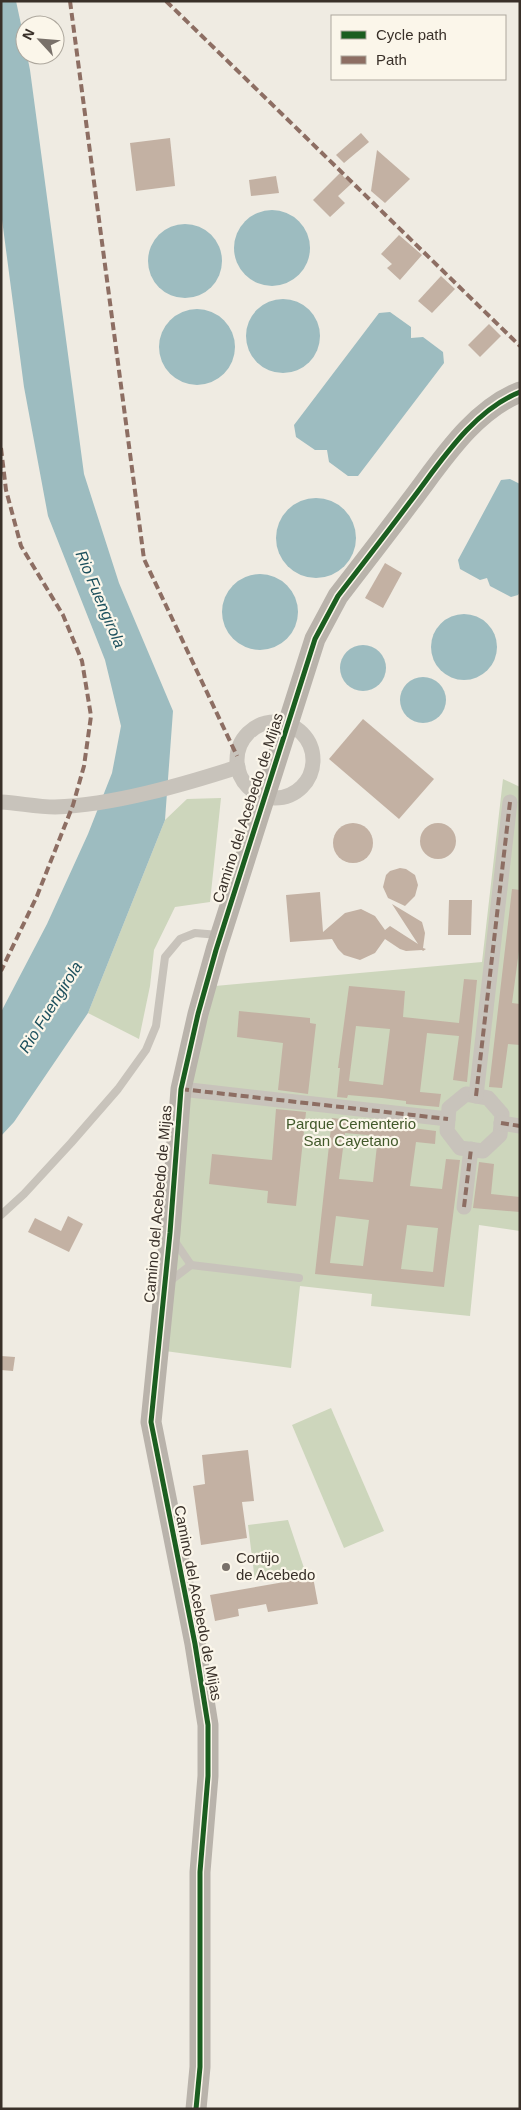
<svg xmlns="http://www.w3.org/2000/svg" width="521" height="2110" viewBox="0 0 521 2110" font-family="Helvetica,sans-serif">
<style>
.green{fill:#cdd6bc}
.water{fill:#9dbcc0}
.building{fill:#c3b1a3;fill-rule:evenodd}
.lines{fill:none;stroke-linecap:round;stroke-linejoin:round}
.lane{stroke:#c8c3bb;stroke-width:8}
.street{stroke:#c8c3bb;stroke-width:15}
.secondary{stroke:#b9b3ab;stroke-width:21}
.quiet{stroke:#8d6e63;stroke-width:4;stroke-dasharray:8 4;stroke-linecap:butt}
.cycleway-casing{stroke:#fbf6ea;stroke-width:8}
.cycleway{stroke:#1b5e20;stroke-width:5}
.poi-dot{fill:#79716a;stroke:#fbf6ea;stroke-width:2}
.labels{text-anchor:middle;stroke-width:4.5;stroke-linejoin:round;paint-order:stroke}
.street-label{font-size:15px;fill:#393029;stroke:#fbf6ea}
.park-label{font-size:15px;fill:#42592b;stroke:#fbf6ea}
.poi-label{font-size:15px;fill:#393029;stroke:#fbf6ea;text-anchor:start}
.water-label{font-size:16px;font-style:italic;fill:#1c505d;stroke:#fbf6ea}
</style>
<rect width="100%" height="100%" fill="#efebe2"/>
<!-- green -->
<g class="green">
<polygon points="503,779 520,787 520,1231 479,1225 470,1316 371,1306 372,1294 300,1286 291,1368 165,1351 189,1087 215,986 482,962"/>
<polygon points="221,798 210,902 175,907 154,950 150,986 139,1039 88,1013 165,820 187,799"/>
<polygon points="331,1408 384,1531 344,1548 292,1425"/>
<polygon points="288,1520 306,1574 255,1581 248,1525"/>
</g>
<!-- water -->
<g class="water">
<polygon points="1,1 16,1 25,43 25,55 27,55 30,70 84,474 119,583 173,711 165,820 88,1013 14,1122 1,1136 1,1012 47,924 88,834 112,773 121,726 105,660 48,516 24,387 1,212"/>
<circle cx="272" cy="248" r="38"/>
<circle cx="185" cy="261" r="37"/>
<circle cx="283" cy="336" r="37"/>
<circle cx="197" cy="347" r="38"/>
<polygon points="390,312 411,327 411,338 423,337 443,352 444,363 358,476 348,476 329,462 327,450 315,450 296,437 294,425 379,313"/>
<polygon points="510,479 520,484 520,592 518,595 511,597 490,586 487,578 480,580 460,569 458,560 501,480"/>
<circle cx="316" cy="538" r="40"/>
<circle cx="260" cy="612" r="38"/>
<circle cx="464" cy="647" r="33"/>
<circle cx="363" cy="668" r="23"/>
<circle cx="423" cy="700" r="23"/>
</g>
<!-- building -->
<g class="building">
<polygon points="361,133 369,142 344,163 336,155"/>
<polygon points="170,138 175,186 136,191 130,143"/>
<polygon points="377,150 410,179 385,203 371,191"/>
<polygon points="340,173 351,184 338,196 345,203 330,217 313,200"/>
<polygon points="276,176 279,193 251,196 249,180"/>
<polygon points="399,235 422,255 400,280 387,268 392,264 381,254"/>
<polygon points="441,276 455,289 432,313 418,301"/>
<polygon points="489,324 501,336 480,357 468,345"/>
<polygon points="385,563 402,573 383,608 365,598"/>
<polygon points="363,719 434,779 399,819 329,759"/>
<circle cx="353" cy="843" r="20"/>
<circle cx="438" cy="841" r="18"/>
<polygon points="400,868 406,869 415,875 418,885 415,896 405,906 388,898 383,887 386,875 390,871"/>
<polygon points="512,889 520,890 520,943 512,1003 520,1004 520,1045 508,1044 502,1088 489,1087"/>
<polygon points="320,892 323,932 345,913 361,909 375,916 385,930 390,926 418,944 392,904 422,922 425,933 423,948 426,949 423,951 422,950 406,951 400,949 385,939 375,953 360,960 344,955 338,949 332,939 290,942 286,895"/>
<polygon points="449,900 472,900 471,935 448,935"/>
<path d="M464 979 477 980 467 1082 453 1080 459 1036 427 1033 420 1092 441 1094 439 1107 406 1104V1101L382 1098 348 1095 347 1098 337 1097 340 1068H338L349 986 405 991 403 1017 459 1023ZM356 1026 390 1029 383 1085 349 1081Z"/>
<polygon points="239,1011 310,1018 310,1023 316,1024 308,1094 278,1090 283,1043 237,1037"/>
<polygon points="276,1109 306,1112 296,1206 267,1203 268,1191 209,1184 212,1154 272,1160"/>
<path d="M332 1118 436 1131 435 1144 416 1142 410 1186 442 1189 446 1159 460 1160 444 1287 315 1274ZM345 1133 378 1136 373 1182 339 1179ZM336 1216 369 1220 363 1266 330 1263ZM407 1225 438 1228 433 1272 401 1269Z"/>
<polygon points="479,1162 494,1164 491,1194 520,1197 520,1212 473,1208"/>
<polygon points="68,1216 83,1224 69,1252 28,1232 35,1218 61,1231"/>
<polygon points="1,1356 15,1357 13,1371 1,1370"/>
<polygon points="248,1450 254,1501 242,1502 247,1538 201,1545 193,1486 205,1484 202,1455"/>
<polygon points="313,1577 318,1604 268,1612 266,1604 238,1609 239,1616 215,1621 210,1595"/>
</g>
<g class="lines">
<!-- lane -->
<g class="lane">
<polyline points="1,1215 24,1194 71,1143 118,1089 146,1050 156,1026 165,957 180,939 195,933 219,935"/>
<polyline points="174,1240 191,1265"/>
<polyline points="170,1281 191,1265 299,1278"/>
</g>
<!-- street -->
<g class="street">
<circle cx="275" cy="760" r="38"/>
<path d="M1 802C19 803 37 807 55 807 113 805 182 785 238 767"/>
<polyline points="181,1089 448,1119"/>
<polygon points="466,1094 488,1098 502,1114 500,1135 483,1151 460,1148 447,1131 449,1108"/>
<polyline points="476,1096 510,802"/>
<polyline points="501,1123 520,1126"/>
<polyline points="464,1207 471,1149"/>
</g>
<!-- secondary -->
<path class="secondary" d="M196 2109 200 2067V1872L208 1776V1725L195 1644 151 1422 170 1233 181 1089 198 1014 216 950 315 639 338 596C362 565 386 534 410 502 440 463 472 411 520 392"/>
<!-- quiet -->
<g class="quiet">
<polyline points="70,1 144,559 237,756"/>
<polyline points="166,1 520,346"/>
<polyline points="1,448 6,490 21,546 63,615 82,661 91,716 84,766 73,805 37,896 1,971"/>
<polyline points="181,1089 448,1119"/>
<polyline points="476,1096 510,802"/>
<polyline points="501,1123 520,1126"/>
<polyline points="464,1207 471,1149"/>
</g>
<!-- cycleway casing -->
<g class="cycleway-casing">
<path id="cycleway" d="M196 2109 200 2067V1872L208 1776V1725L195 1644 151 1422 170 1233 181 1089 198 1014 216 950 315 639 338 596C362 565 386 534 410 502 440 463 472 411 520 392"/>
</g>
<!-- cycleway -->
<use href="#cycleway" class="cycleway"/>
</g>
<!-- markers -->
<circle class="poi-dot" cx="226" cy="1567" r="5"/>
<g class="labels">
<!-- street labels -->
<g class="street-label">
<text transform="translate(248 808) rotate(-72)" y="5">Camino del Acebedo de Mijas</text>
<text transform="translate(158 1204) rotate(-85)" y="5">Camino del Acebedo de Mijas</text>
<text transform="translate(198 1603) rotate(79)" y="5">Camino del Acebedo de Mijas</text>
</g>
<!-- park labels -->
<g class="park-label">
<text x="351" y="1129">Parque Cementerio<tspan x="351" dy="17">San Cayetano</tspan></text>
</g>
<!-- poi labels -->
<g class="poi-label">
<text x="236" y="1563">Cortijo<tspan x="236" dy="17">de Acebedo</tspan></text>
</g>
<!-- water labels -->
<g class="water-label">
<text transform="translate(101 599) rotate(67)" y="6">Rio Fuengirola</text>
<text transform="translate(50 1007) rotate(-58)" y="6">Rio Fuengirola</text>
</g>
</g>
<!-- border -->
<rect width="521" height="2110" fill="none" stroke="#393029" stroke-width="5"/>
<!-- legend -->
<rect x="331" y="15" width="175" height="65" fill="#fbf6ea" stroke="#ada79d"/>
<rect x="341" y="31" width="25" height="8" fill="#1b5e20" stroke="#ada79d"/>
<text x="376" y="40" font-size="15" fill="#393029">Cycle path</text>
<rect x="341" y="56" width="25" height="8" fill="#8d6e63" stroke="#ada79d"/>
<text x="376" y="65" font-size="15" fill="#393029">Path</text>
<!-- north arrow -->
<g transform="translate(40 40) rotate(296)"><circle r="24" fill="#fbf6ea" stroke="#ada79d"/>
<path d="M0-4L9 19L0 12L-9 19Z" fill="#79716a"/>
<text y="-8" font-size="14" font-weight="bold" text-anchor="middle" fill="#393029">N</text>
</g>
</svg>
